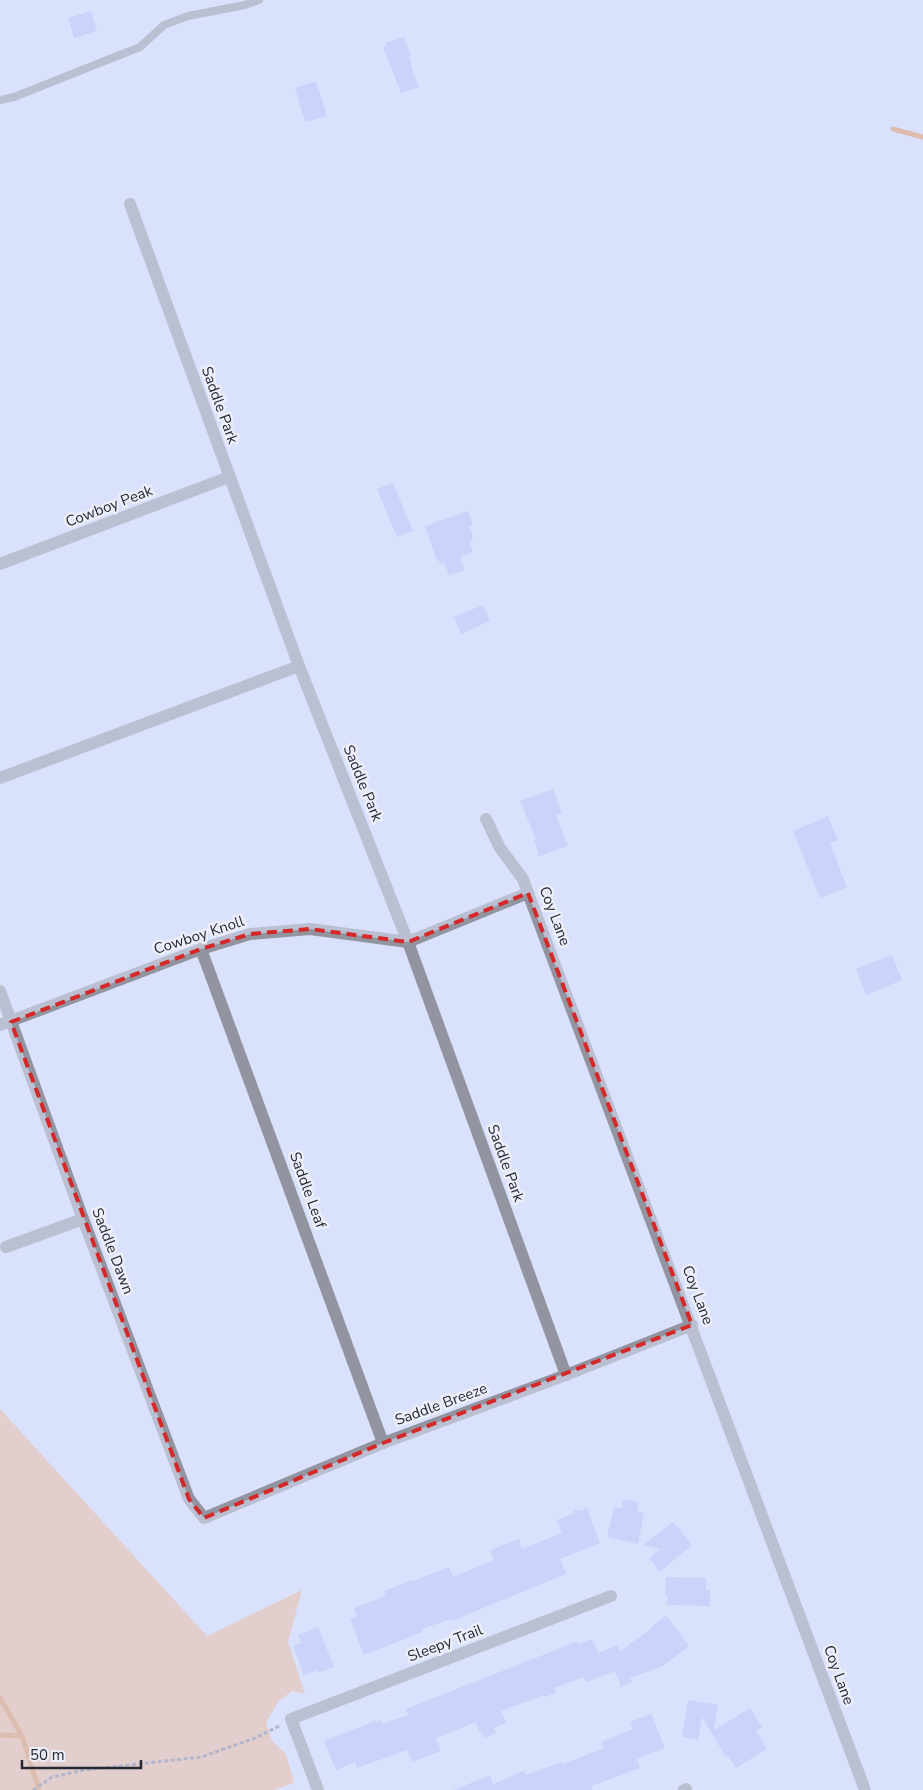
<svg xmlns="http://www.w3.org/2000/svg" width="923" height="1790" viewBox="0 0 923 1790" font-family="'Nunito Sans',sans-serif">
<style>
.green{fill:#eab692}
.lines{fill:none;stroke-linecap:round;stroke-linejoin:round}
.stream{stroke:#e19052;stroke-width:5}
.building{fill:#b5c1f6}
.path{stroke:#7e8294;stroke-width:3;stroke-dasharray:4 2.5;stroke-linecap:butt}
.service{stroke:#9295a0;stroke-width:8}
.minor{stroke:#9295a0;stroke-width:12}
.marked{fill:none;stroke:#d62828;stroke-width:4;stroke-dasharray:10 6;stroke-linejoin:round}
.labels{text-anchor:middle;stroke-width:5;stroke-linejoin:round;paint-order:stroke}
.street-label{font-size:15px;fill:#262832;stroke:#eceffa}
</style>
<rect width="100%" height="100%" fill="#dae1fc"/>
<!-- green -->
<polygon class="green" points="0,1409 207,1636 302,1590 288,1642 305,1694 292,1691 279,1701 266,1722 272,1741 286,1754 294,1783 274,1790 0,1790"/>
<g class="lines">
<!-- stream -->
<g class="stream">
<polyline points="893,129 923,137"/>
<polyline points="0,1698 22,1736 39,1790"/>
<polyline points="0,1735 22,1736"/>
</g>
</g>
<!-- building -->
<g class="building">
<polygon points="91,11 97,31 74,38 68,18"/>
<polygon points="404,37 411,56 409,56 413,73 419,87 401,93 383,47 386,46 385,43"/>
<polygon points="316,81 327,116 305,122 295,88"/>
<polygon points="393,483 413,531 397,537 377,489"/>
<polygon points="468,511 473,525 469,526 473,537 470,544 473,552 460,557 465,570 449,575 444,562 440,564 439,560 437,561 425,526"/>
<polygon points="483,605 490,621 461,634 454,617"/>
<polygon points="553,789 562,813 556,815 568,846 539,856 534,840 536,839 520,801"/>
<polygon points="828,816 838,840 830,843 847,887 820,898 793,831"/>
<polygon points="892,955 902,980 866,995 856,969"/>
<polygon points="623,1499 639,1502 637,1512 644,1513 638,1544 607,1537 614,1507 622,1509"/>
<polygon points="587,1508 600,1543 560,1559 566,1574 452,1621 451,1619 422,1629 423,1632 364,1655 350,1619 357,1616 354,1608 386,1596 384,1591 412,1580 413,1581 449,1567 453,1577 494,1560 490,1550 519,1539 522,1549 562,1533 557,1520 572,1514 574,1509 579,1511"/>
<polygon points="673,1522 692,1545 660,1572 649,1558 660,1549 643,1545"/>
<polygon points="666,1577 706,1578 706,1590 710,1590 710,1606 667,1605 668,1595 665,1595"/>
<polygon points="666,1615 689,1646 663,1666 630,1678 632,1682 621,1687 615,1671 586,1682 584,1677 554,1688 556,1693 544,1697 544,1695 501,1711 506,1723 493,1728 496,1733 484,1738 482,1732 480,1733 476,1722 436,1738 441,1751 412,1762 407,1750 357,1768 355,1762 336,1770 324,1741 375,1721 376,1722 381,1720 383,1724 408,1715 406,1709 578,1641 579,1644 592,1639 598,1653 618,1645 620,1651 652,1628 651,1627"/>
<polygon points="318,1627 334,1667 318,1673 317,1670 304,1675 293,1646 301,1643 298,1635"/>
<polygon points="688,1700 718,1705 714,1730 750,1708 762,1727 756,1731 767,1749 736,1768 728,1756 726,1757 702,1717 698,1740 682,1737"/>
<polygon points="651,1714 665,1748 637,1759 640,1768 592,1786 593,1790 454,1790 490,1775 493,1784 524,1771 526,1775 561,1762 563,1764 604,1748 601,1742 633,1729 630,1722"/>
</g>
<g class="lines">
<!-- path -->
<polyline class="path" points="33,1790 52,1777 84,1770 201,1757 255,1738 281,1725"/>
<!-- service -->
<polyline class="service" points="0,100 14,97 140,47 164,25 188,16 245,5 259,0"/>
<!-- minor -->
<g class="minor">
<polyline points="130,204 299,666 408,942 566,1375"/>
<polyline points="0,564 229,477"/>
<polyline points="0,778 299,666"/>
<polyline points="486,819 500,848 523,879 528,893 865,1790"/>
<polyline points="201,949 383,1443"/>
<polyline points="0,991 83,1219 189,1499 204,1518 383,1443 566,1375 692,1325"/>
<polyline points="0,1025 201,949 250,934 310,929 408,942 528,893"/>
<polyline points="6,1247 83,1219"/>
<polyline points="318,1790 291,1719 611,1596"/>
<polyline points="684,1790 686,1789"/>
</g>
</g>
<!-- marked area -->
<path d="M0 0H923V1790H0ZM528 893 692 1325 383 1443 204 1518 189 1499 11 1022 201 949 250 934 310 929 408 942Z" fill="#dae1fc" fill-opacity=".55" fill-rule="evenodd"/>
<path class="marked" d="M528 893 692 1325 383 1443 204 1518 189 1499 11 1022 201 949 250 934 310 929 408 942Z"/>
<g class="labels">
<!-- street labels -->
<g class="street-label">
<text transform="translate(220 405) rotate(70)" y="5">Saddle Park</text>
<text transform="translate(109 506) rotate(-21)" y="5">Cowboy Peak</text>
<text transform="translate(363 783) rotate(68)" y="5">Saddle Park</text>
<text transform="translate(555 916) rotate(69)" y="5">Coy Lane</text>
<text transform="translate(199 935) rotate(-18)" y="5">Cowboy Knoll</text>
<text transform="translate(506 1163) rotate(70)" y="5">Saddle Park</text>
<text transform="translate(308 1190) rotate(70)" y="5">Saddle Leaf</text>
<text transform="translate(113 1251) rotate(69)" y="5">Saddle Dawn</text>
<text transform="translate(698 1295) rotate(69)" y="5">Coy Lane</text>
<text transform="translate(441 1404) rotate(-20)" y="5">Saddle Breeze</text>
<text transform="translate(445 1643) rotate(-21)" y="5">Sleepy Trail</text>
<text transform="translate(839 1675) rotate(70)" y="5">Coy Lane</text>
</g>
</g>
<!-- scale -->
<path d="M22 1760v8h119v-8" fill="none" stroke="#262832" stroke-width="2.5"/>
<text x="30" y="1760" font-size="15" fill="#262832" stroke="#eceffa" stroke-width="4" paint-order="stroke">50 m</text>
</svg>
